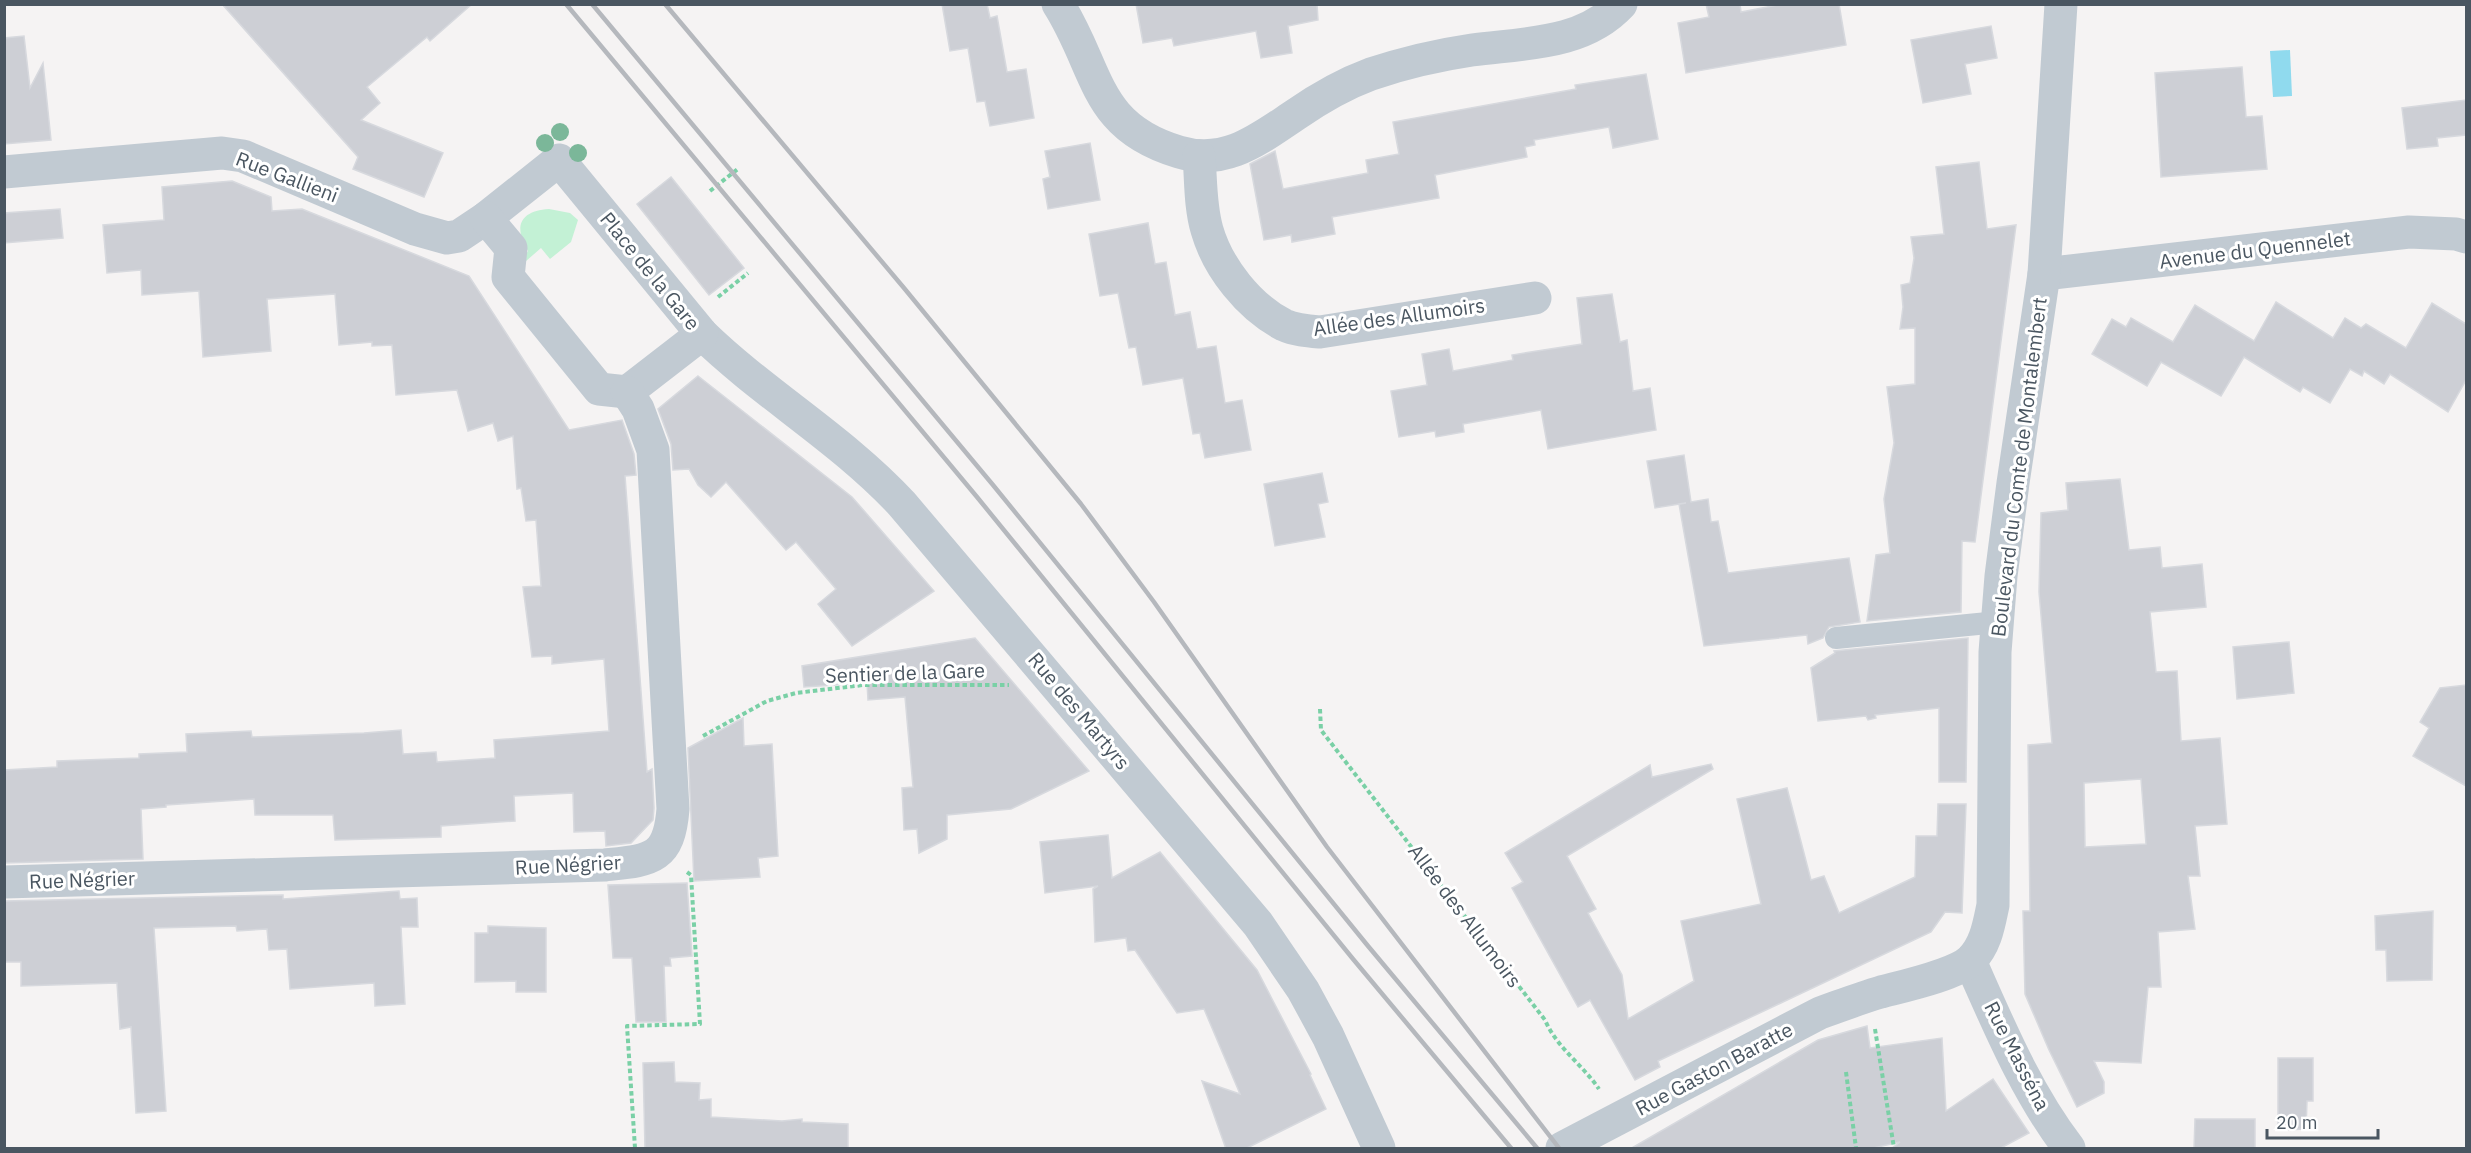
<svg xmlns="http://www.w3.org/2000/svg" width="2471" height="1153" viewBox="0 0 2471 1153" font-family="'IBM Plex Sans',sans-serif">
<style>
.green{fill:#c3f1d5}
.water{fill:#90daee}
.building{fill:#cdcfd5;stroke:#d7d9de;stroke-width:1.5;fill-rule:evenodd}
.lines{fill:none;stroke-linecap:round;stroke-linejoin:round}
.path{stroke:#7ad0a6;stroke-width:4;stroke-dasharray:4.5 3;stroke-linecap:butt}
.service{stroke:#c1cad2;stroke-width:22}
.minor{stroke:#c1cad2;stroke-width:33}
.tertiary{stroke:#c1cad2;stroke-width:33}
.rail{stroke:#b5b8bd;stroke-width:4.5}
.tree{fill:#7bb799}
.labels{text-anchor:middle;stroke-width:6;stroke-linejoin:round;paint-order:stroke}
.street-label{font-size:20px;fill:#4a5661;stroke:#fff}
</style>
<rect width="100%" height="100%" fill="#f5f3f3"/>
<!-- green -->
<path class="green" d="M549 209 570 213 578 220 571 242 550 259 541 248 518 268 528 251C513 226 520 211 549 209Z"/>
<!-- water -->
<polygon class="water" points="2290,50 2292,96 2273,97 2270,51"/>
<!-- building -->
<g class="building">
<polygon points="222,4 472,4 430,41 427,37 367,87 380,103 361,120 443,153 424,197 353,169 358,157"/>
<polygon points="942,4 987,4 990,18 997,16 1007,72 1026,69 1034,118 990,126 985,101 977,102 968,48 950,51"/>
<polygon points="1136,4 1317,4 1318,20 1288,26 1292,53 1261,58 1256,31 1174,46 1172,38 1143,43"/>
<polygon points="1706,4 1740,4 1741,12 1783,4 1839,4 1846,45 1686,73 1678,23 1709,17"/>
<polygon points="1991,26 1997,58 1965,64 1971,94 1923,103 1911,40"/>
<polygon points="24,36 30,88 43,63 51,140 4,144 4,38"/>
<polygon points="2242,67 2246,117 2262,116 2267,169 2161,177 2155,73"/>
<polygon points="1646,74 1658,139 1613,148 1609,127 1534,140 1535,145 1525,147 1527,157 1435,175 1439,198 1332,217 1335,234 1292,242 1291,235 1264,240 1250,164 1275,151 1283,189 1368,173 1366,160 1399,154 1393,122 1576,89 1575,85"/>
<polygon points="2466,100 2466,135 2437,138 2438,146 2407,149 2402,108"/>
<polygon points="1090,143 1100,200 1048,209 1043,179 1050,177 1045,151"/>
<polygon points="1979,162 1987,229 2016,225 1975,542 1962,541 1961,612 1867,621 1876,555 1890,553 1884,499 1894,443 1887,387 1915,384 1915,328 1900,329 1903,307 1901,285 1910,283 1914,258 1911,237 1944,234 1936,167"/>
<polygon points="671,177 744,268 709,295 637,204"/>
<polygon points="232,181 271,197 272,211 302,209 469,276 569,430 622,420 634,454 636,475 625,476 647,772 652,769 654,808 653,820 631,843 606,846 605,831 574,832 573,793 514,796 515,821 441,826 441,837 335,840 333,815 255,815 254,799 166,805 166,807 141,809 143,859 4,863 4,770 57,767 57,761 139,758 139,754 187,752 186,734 251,731 252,737 364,733 401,730 403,754 436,752 437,762 495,758 494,740 609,731 604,659 552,664 552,656 532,657 523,587 541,586 536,520 526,521 521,488 517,489 513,436 498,441 493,423 468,431 457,390 396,395 392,345 372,346 372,342 339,345 335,294 267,299 271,351 203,357 199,291 142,295 141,270 107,273 103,225 164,220 162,187"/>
<polygon points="60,209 63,238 4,243 4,213"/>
<polygon points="1148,223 1155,264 1166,262 1175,315 1190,312 1197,349 1216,346 1225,403 1242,400 1251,450 1205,458 1200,433 1193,434 1183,378 1143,385 1136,347 1129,348 1118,293 1100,296 1089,234"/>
<polygon points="1612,294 1620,342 1627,340 1633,391 1650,388 1656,430 1548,449 1541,410 1463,424 1464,432 1436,437 1435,431 1399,437 1391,391 1427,385 1422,354 1449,349 1453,371 1513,360 1512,355 1582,344 1577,298"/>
<polygon points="2276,302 2333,338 2345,318 2361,328 2366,324 2406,348 2432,303 2466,324 2466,380 2448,412 2390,374 2384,384 2364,371 2362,376 2350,369 2330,403 2303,387 2300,392 2244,357 2221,396 2161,362 2147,386 2092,354 2112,319 2126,327 2131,318 2173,342 2195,305 2254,341"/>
<polygon points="698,376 852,497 934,591 852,646 818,604 836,589 796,542 786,550 726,482 711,497 698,485 689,469 673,470 671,444 658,409"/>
<polygon points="1684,455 1691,502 1708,499 1711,522 1718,521 1728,573 1849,558 1860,622 1829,627 1823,638 1808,644 1807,635 1704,646 1679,504 1686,503 1655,508 1647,461"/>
<polygon points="1322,473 1328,502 1318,504 1325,537 1275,546 1264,484"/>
<path d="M2120 479 2129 550 2160 547 2162 568 2202 564 2206 607 2150 612 2156 672 2177 671 2181 741 2220 738 2227 824 2195 826 2200 876H2188L2195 929 2158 932 2161 987H2148L2141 1063 2094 1061 2104 1082V1093L2077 1107 2049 1050 2025 994 2023 911H2030L2028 745 2052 743 2039 592 2041 513 2068 510 2066 483ZM2141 779 2146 844 2085 847 2084 783Z"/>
<polygon points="975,638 1089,771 1011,809 947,815 947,839 919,853 917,829 904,830 902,788 913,787 905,697 868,700 867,683 804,687 802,666"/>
<polygon points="1968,638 1966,782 1939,782 1939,708 1875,715 1876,718 1868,720 1866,716 1818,721 1811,668 1835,653 1834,651"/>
<polygon points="2289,642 2294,693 2237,699 2233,647"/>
<polygon points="2466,685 2466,786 2413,756 2429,728 2420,722 2440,688"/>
<polygon points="743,718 744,746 772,744 778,856 758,858 760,877 694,881 688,748"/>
<polygon points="1711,764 1713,769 1567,856 1596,909 1588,913 1622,975 1628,1019 1694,981 1681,921 1761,904 1737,799 1787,788 1811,880 1824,876 1839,913 1915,877 1916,836 1937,836 1938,804 1966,804 1962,913 1945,912 1931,932 1658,1061 1660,1067 1635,1080 1590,1000 1578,1007 1512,888 1523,882 1505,853 1650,765 1652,777"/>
<polygon points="1108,835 1112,878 1160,852 1257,970 1311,1074 1310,1075 1326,1109 1245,1149 1226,1149 1202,1081 1240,1094 1204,1009 1177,1013 1135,950 1128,951 1126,938 1095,942 1093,889 1098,886 1045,893 1040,842"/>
<polygon points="687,883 692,956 670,958 671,966 664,966 666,1022 636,1022 632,958 613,958 608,885"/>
<polygon points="399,891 400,899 417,898 418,927 401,927 405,1004 375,1006 374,983 290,989 287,949 269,950 267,929 237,931 236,926 154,928 166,1111 136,1113 131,1027 120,1029 117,983 21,986 21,962 4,962 4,901 283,895 283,899"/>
<polygon points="2433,911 2432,980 2387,981 2386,950 2376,950 2375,916"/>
<polygon points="488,926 546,928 546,992 516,992 516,981 475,982 475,933 488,933"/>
<polygon points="1867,1026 1870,1048 1942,1038 1946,1111 1993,1079 2029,1133 1999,1149 1891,1149 1900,1142 1869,1149 1630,1149 1818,1040"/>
<polygon points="2278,1058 2313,1058 2313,1101 2307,1101 2306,1129 2278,1130"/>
<polygon points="674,1062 675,1082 700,1083 699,1100 711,1099 711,1117 782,1121 802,1119 802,1122 848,1124 848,1149 645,1149 643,1063"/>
<polygon points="2195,1119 2255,1119 2255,1149 2194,1149"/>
</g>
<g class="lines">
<!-- path -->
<g class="path">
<polyline points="710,191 739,168"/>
<polyline points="718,297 748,273"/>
<path d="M1320 709 1321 730 1545 1020C1557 1048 1582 1064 1599 1089"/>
<polyline points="703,736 767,701 796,693 863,685 1009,685"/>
<polyline points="1875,1029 1894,1148"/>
<polyline points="1846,1072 1856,1148"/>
<polyline points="635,1148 627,1026 700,1024 691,875 687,872"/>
</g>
<!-- service -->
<polyline class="service" points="1836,638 1998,622"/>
<!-- minor -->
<g class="minor">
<path d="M1058 4C1100 70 1092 126 1179 152 1226 166 1259 139 1295 115 1318 99 1344 84 1371 74 1404 63 1438 55 1472 50 1524 43 1583 45 1621 4"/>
<path d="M1199 156C1201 181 1200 206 1207 230 1218 268 1249 307 1284 325 1295 330 1308 331 1320 332L1535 298"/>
<path d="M4 172 222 153 243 156 415 229 447 238 459 236 486 218 559 160 702 334C765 395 843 440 902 504L1258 924 1303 990 1328 1036 1379 1148"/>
<polyline points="486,218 511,248 508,277 599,389 627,392 702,334"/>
<polyline points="2044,274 2409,232 2456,234 2466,237"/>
<path d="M4 882 605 865C651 860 669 860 673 809L653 450 638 409 627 392"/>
<path d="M1970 961C1999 1026 2026 1092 2069 1148"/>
</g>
<!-- tertiary -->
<path class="tertiary" d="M1562 1148 1820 1013C1840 1006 1860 998 1881 992 1904 986 1955 975 1971 960 1986 945 1989 924 1993 905L1995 652 2001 576 2013 483 2044 274 2061 4"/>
<!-- rail -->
<g class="rail">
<polyline points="566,4 977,497 1353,959 1511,1148"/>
<polyline points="592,4 993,485 1368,946 1537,1148"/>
<polyline points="665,4 904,288 1081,504 1154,602 1327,847 1559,1148"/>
</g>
</g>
<!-- trees -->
<g class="tree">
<circle cx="560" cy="132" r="9"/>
<circle cx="545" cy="143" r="9"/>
<circle cx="578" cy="153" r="9"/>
</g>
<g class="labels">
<!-- street labels -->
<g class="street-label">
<text transform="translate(287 177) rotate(21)" y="7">Rue Gallieni</text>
<text transform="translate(2255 250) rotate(-7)" y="7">Avenue du Quennelet</text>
<text transform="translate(650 271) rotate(51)" y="7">Place de la Gare</text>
<text transform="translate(1399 317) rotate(-8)" y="7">Allée des Allumoirs</text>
<text transform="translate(2019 467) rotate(-83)" y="7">Boulevard du Comte de Montalembert</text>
<text transform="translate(905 673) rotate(-2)" y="7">Sentier de la Gare</text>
<text transform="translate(1079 711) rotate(50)" y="7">Rue des Martyrs</text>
<text transform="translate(568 865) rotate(-3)" y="7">Rue Négrier</text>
<text transform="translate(82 880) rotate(-2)" y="7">Rue Négrier</text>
<text transform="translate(1465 916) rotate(53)" y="7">Allée des Allumoirs</text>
<text transform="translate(2017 1056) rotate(63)" y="7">Rue Masséna</text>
<text transform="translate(1714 1069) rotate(-28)" y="7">Rue Gaston Baratte</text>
</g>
</g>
<!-- border -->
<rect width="2471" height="1153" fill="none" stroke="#4a5661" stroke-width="12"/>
<!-- scale -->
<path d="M2267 1129v9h111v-9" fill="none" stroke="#4a5661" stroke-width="3"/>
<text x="2276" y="1129" font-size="18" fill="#4a5661" stroke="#ffffff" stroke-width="4.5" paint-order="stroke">20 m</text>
</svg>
